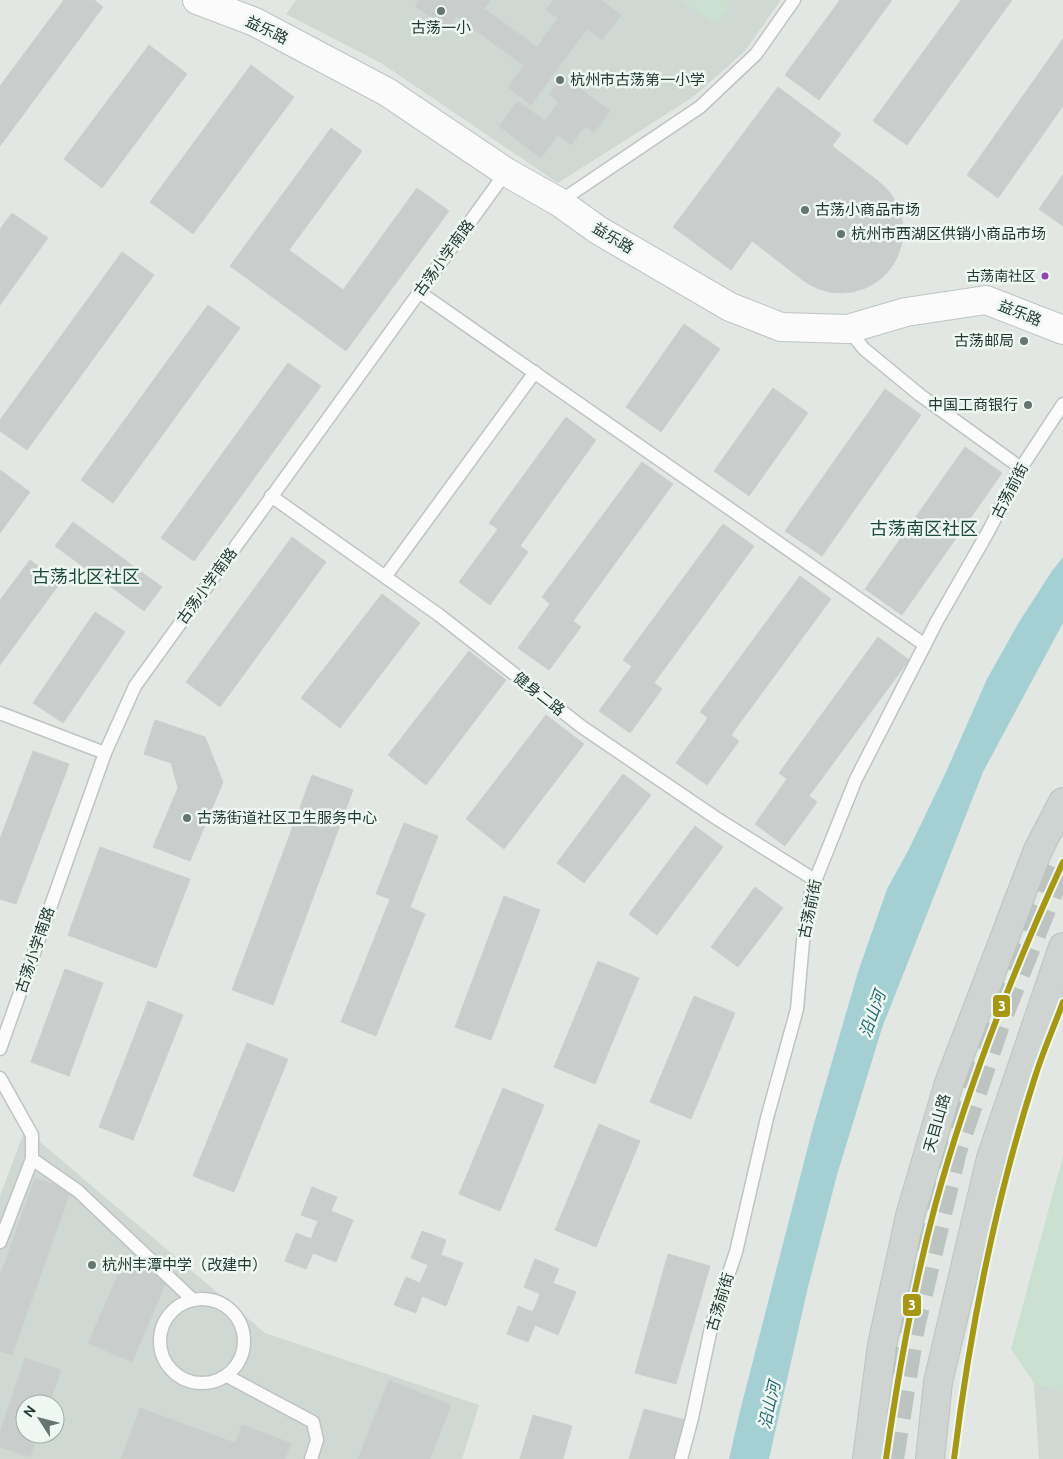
<svg xmlns="http://www.w3.org/2000/svg" width="1063" height="1459" viewBox="0 0 1063 1459" font-family="Ubuntu,'Noto Sans SC',sans-serif">
<style>
.built{fill:#d0d8d4;fill-rule:evenodd}
.green{fill:#cbe0d0}
.water{fill:#a4d0d4}
.building{fill:#c9cecc;stroke:#cbd0cd}
.lines{fill:none;stroke-linecap:round;stroke-linejoin:round}
.highway-tunnel{stroke:#bbc4c0;stroke-width:28;stroke-dasharray:28 14;stroke-linecap:butt}
.lane-casing{stroke:#bfc4c1;stroke-width:15}
.secondary-casing{stroke:#bec5c2;stroke-width:30}
.primary-casing{stroke:#bcc3c1;stroke-width:30}
.lane{stroke:#fbfbfb;stroke-width:12}
.secondary{stroke:#fbfbfb;stroke-width:28}
.primary{stroke:#cdd4d1;stroke-width:28}
.metro-1-casing{stroke:#eff7f2;stroke-width:10}
.metro-1{stroke:#a69814;stroke-width:6}
.poi-dot{fill:#657670;stroke:#eff7f2;stroke-width:2}
.bus-dot{fill:#8e44ad;stroke:#eff7f2;stroke-width:2}
.labels{text-anchor:middle;stroke-width:5;stroke-linejoin:round;paint-order:stroke}
.bus-label{font-size:14px;fill:#213931;stroke:#eff7f2;text-anchor:end}
.poi-label{font-size:15px;fill:#213931;stroke:#eff7f2;text-anchor:start}
.street-label{font-size:15px;fill:#213931;stroke:#eff7f2}
.water-label{font-size:16px;font-style:italic;fill:#1f6971;stroke:#eff7f2}
.quarter-label{font-size:18px;fill:#1e4a3c;stroke:#eff7f2}
.line-badge{stroke:#eff7f2;stroke-width:2}
.badge-label{font-size:14px;text-anchor:middle;font-weight:bold;fill:#fff}
</style>
<rect width="100%" height="100%" fill="#e2e7e4"/>
<!-- built -->
<g class="built">
<polygon points="296,0 781,0 744,52 693,97 558,183 381,63 286,14"/>
<path d="M25 1129 265 1333 479 1405 462 1459H0V1196ZM25 1404H55V1434H25Z"/>
<polygon points="1034,1383 1063,1391 1063,1459 1039,1459"/>
</g>
<!-- green -->
<g class="green">
<polygon points="682,0 724,0 731,5 716,25"/>
<polygon points="1063,1156 1063,1391 1034,1383 1011,1349"/>
</g>
<!-- water -->
<polygon class="water" points="1063,557 1063,623 983,772 882,1028 837,1175 808,1287 769,1459 729,1459 740,1411 813,1127 858,972 887,889 909,849 946,772 987,679 1019,622 1052,571"/>
<!-- building -->
<g class="building">
<polygon points="64,0 94,0 103,7 0,146 0,86"/>
<polygon points="419,0 468,0 447,30 415,6"/>
<polygon points="468,0 473,0 537,47 524,66 456,16"/>
<polygon points="473,0 491,0 484,9"/>
<polygon points="553,0 574,0 576,1 577,0 601,0 621,15 602,40 587,29 531,105 508,87 558,18 546,10"/>
<polygon points="840,0 892,0 819,100 785,75"/>
<polygon points="961,0 1012,0 907,145 873,121"/>
<polygon points="1063,39 1063,106 998,198 967,175"/>
<polygon points="149,45 187,74 102,188 64,159"/>
<polygon points="251,65 294,97 193,234 150,202"/>
<polygon points="563,76 610,111 594,133 585,126 571,145 558,135 541,158 499,126 518,101 545,121 559,102 549,94"/>
<polygon points="778,87 841,134 832,146 878,181 804,281 752,241 731,270 673,227"/>
<polygon points="331,128 362,151 289,250 343,290 417,188 449,211 346,351 230,266"/>
<circle cx="841" cy="231" r="62"/>
<polygon points="1063,175 1063,226 1039,209"/>
<polygon points="12,213 48,238 0,305 0,229"/>
<polygon points="122,252 154,275 27,450 0,431 0,420"/>
<polygon points="208,305 240,328 113,503 81,480"/>
<polygon points="684,324 720,349 661,432 626,407"/>
<polygon points="288,363 321,386 194,561 161,538"/>
<polygon points="773,388 808,413 749,496 714,471"/>
<polygon points="885,389 921,415 822,556 785,531"/>
<polygon points="566,417 596,440 520,546 528,552 490,605 459,582 498,529 489,523"/>
<polygon points="965,447 1002,473 902,615 865,589"/>
<polygon points="642,462 673,484 573,621 581,627 549,670 518,648 550,604 542,597"/>
<polygon points="0,470 30,492 0,533"/>
<polygon points="73,522 162,587 144,611 55,546"/>
<polygon points="723,524 754,546 654,683 662,689 630,733 599,711 632,666 623,660"/>
<polygon points="292,537 326,562 220,707 186,682"/>
<polygon points="30,560 60,583 0,665 0,600"/>
<polygon points="800,576 831,599 731,735 739,741 707,785 676,763 708,718 700,712"/>
<polygon points="382,594 420,623 340,728 301,698"/>
<polygon points="95,612 125,632 63,723 33,703"/>
<polygon points="878,637 909,660 809,796 817,802 785,846 755,824 787,779 779,773"/>
<polygon points="469,651 506,680 426,785 388,755"/>
<polygon points="546,715 584,744 504,849 466,819"/>
<polygon points="155,720 205,737 223,782 190,861 153,847 178,788 171,763 144,754"/>
<polygon points="33,751 69,764 16,904 0,899 0,839"/>
<polygon points="623,774 651,795 584,883 557,863"/>
<polygon points="312,775 353,790 273,1005 232,990"/>
<polygon points="404,823 438,836 410,907 425,914 376,1036 341,1022 390,899 376,894"/>
<polygon points="695,826 723,847 657,935 629,914"/>
<polygon points="100,847 190,879 156,968 68,935"/>
<polygon points="755,887 783,908 738,967 711,947"/>
<polygon points="504,896 540,910 491,1040 455,1027"/>
<polygon points="598,961 639,978 595,1084 554,1067"/>
<polygon points="65,969 103,983 69,1076 31,1062"/>
<polygon points="694,996 735,1013 691,1119 650,1102"/>
<polygon points="148,1001 183,1015 133,1140 99,1127"/>
<polygon points="247,1043 288,1059 234,1192 193,1176"/>
<polygon points="503,1088 544,1105 500,1211 459,1194"/>
<polygon points="599,1124 640,1141 596,1247 555,1230"/>
<polygon points="35,1178 71,1190 12,1355 0,1351 0,1276"/>
<polygon points="312,1187 337,1197 331,1211 353,1220 336,1262 313,1253 306,1269 285,1261 296,1233 311,1239 318,1221 301,1215"/>
<polygon points="422,1231 446,1240 441,1255 463,1263 446,1306 422,1296 416,1313 394,1305 406,1277 420,1283 428,1265 411,1258"/>
<polygon points="668,1254 710,1266 676,1384 635,1373"/>
<polygon points="125,1259 168,1278 132,1362 88,1343"/>
<polygon points="535,1259 559,1269 553,1283 576,1292 558,1335 535,1325 528,1342 507,1334 518,1306 533,1312 540,1294 524,1287"/>
<polygon points="25,1358 61,1370 49,1404 25,1404 25,1434 38,1434 30,1457 0,1447 0,1432"/>
<polygon points="389,1380 451,1405 430,1459 358,1459"/>
<polygon points="140,1408 235,1443 242,1425 291,1443 285,1459 121,1459"/>
<polygon points="644,1409 685,1420 674,1459 629,1459"/>
<polygon points="533,1415 572,1426 563,1459 520,1459"/>
</g>
<g class="lines">
<!-- highway-tunnel -->
<polyline class="highway-tunnel" points="890,1459 911,1327 953,1151 997,1021 1063,857"/>
<!-- lane casing -->
<g class="lane-casing">
<g id="lane">
<polyline points="559,202 700,107 756,54 794,0"/>
<polyline points="419,292 925,645"/>
<polyline points="848,329 864,349 920,395 1021,468"/>
<polyline points="271,496 439,615 582,727 716,818 815,880"/>
<polyline points="385,577 535,372"/>
<polyline points="0,713 105,753"/>
<polyline points="0,1049 105,753 135,686 506,172"/>
<polyline points="0,1078 32,1135 32,1159"/>
<polyline points="0,1242 32,1159 78,1191 193,1300"/>
<circle cx="202" cy="1341" r="42"/>
<polyline points="227,1376 313,1422 317,1440 311,1459"/>
<polyline points="681,1459 692,1418 712,1323 736,1252 767,1118 797,1009 803,941 811,891 856,779 937,621 988,532 1021,468 1063,404"/>
</g>
</g>
<!-- secondary casing -->
<g class="secondary-casing">
<polyline id="secondary" points="197,0 255,22 387,92 506,172 559,202 598,230 730,307 781,327 848,329 906,312 986,300 1063,330"/>
</g>
<!-- primary casing -->
<g class="primary-casing">
<g id="primary">
<polyline points="867,1459 882,1345 910,1216 949,1083 1038,850 1063,802"/>
<polyline points="930,1459 938,1382 991,1158 1063,947"/>
</g>
</g>
<!-- lane -->
<use href="#lane" class="lane"/>
<!-- secondary -->
<use href="#secondary" class="secondary"/>
<!-- primary -->
<use href="#primary" class="primary"/>
<!-- metro-1 casing -->
<g class="metro-1-casing">
<g id="metro-1">
<path d="M886 1459C898 1374 913 1289 935 1206 967 1088 1012 973 1063 862"/>
<path d="M954 1459C970 1329 995 1201 1035 1077 1043 1051 1054 1027 1063 1002"/>
</g>
</g>
<!-- metro-1 -->
<use href="#metro-1" class="metro-1"/>
</g>
<!-- markers -->
<g class="poi-dot">
<circle cx="441" cy="11" r="5"/>
<circle cx="560" cy="80" r="5"/>
<circle cx="805" cy="210" r="5"/>
<circle cx="841" cy="234" r="5"/>
<circle cx="1024" cy="341" r="5"/>
<circle cx="1028" cy="405" r="5"/>
<circle cx="187" cy="818" r="5"/>
<circle cx="92" cy="1265" r="5"/>
</g>
<circle class="bus-dot" cx="1045" cy="276" r="4.5"/>
<g class="labels">
<!-- bus labels -->
<g class="bus-label">
<text x="1036" y="281">古荡南社区</text>
</g>
<!-- poi labels -->
<g class="poi-label">
<text x="441" y="33" text-anchor="middle">古荡一小</text>
<text x="570" y="85">杭州市古荡第一小学</text>
<text x="815" y="215">古荡小商品市场</text>
<text x="851" y="239">杭州市西湖区供销小商品市场</text>
<text x="1014" y="346" text-anchor="end">古荡邮局</text>
<text x="1018" y="410" text-anchor="end">中国工商银行</text>
<text x="197" y="823">古荡街道社区卫生服务中心</text>
<text x="102" y="1270">杭州丰潭中学（改建中）</text>
</g>
<!-- street labels -->
<g class="street-label">
<text transform="translate(267 30) rotate(26)" y="5">益乐路</text>
<text transform="translate(613 238) rotate(31)" y="5">益乐路</text>
<text transform="translate(444 258) rotate(-54)" y="5">古荡小学南路</text>
<text transform="translate(1020 313) rotate(22)" y="5">益乐路</text>
<text transform="translate(1010 491) rotate(-62)" y="5">古荡前街</text>
<text transform="translate(207 586) rotate(-54)" y="5">古荡小学南路</text>
<text transform="translate(539 694) rotate(38)" y="5">健身二路</text>
<text transform="translate(810 909) rotate(-78)" y="5">古荡前街</text>
<text transform="translate(35 950) rotate(-71)" y="5">古荡小学南路</text>
<text transform="translate(937 1123) rotate(-74)" y="5">天目山路</text>
<text transform="translate(720 1302) rotate(-73)" y="5">古荡前街</text>
</g>
<!-- water labels -->
<g class="water-label">
<text transform="translate(872 1014) rotate(-70)" y="6">沿山河</text>
<text transform="translate(769 1405) rotate(-77)" y="6">沿山河</text>
</g>
<!-- quarter labels -->
<g class="quarter-label">
<text x="924" y="535">古荡南区社区</text>
<text x="86" y="583">古荡北区社区</text>
</g>
</g>
<g class="line-badge">
<rect x="992" y="994" width="19" height="24" rx="5" fill="#a69814"/>
<rect x="902" y="1293" width="20" height="24" rx="5" fill="#a69814"/>
</g>
<g class="badge-label">
<text x="1002" y="1011">3</text>
<text x="912" y="1310">3</text>
</g>
<!-- north arrow -->
<g transform="translate(40 1419) rotate(306)"><circle r="24" fill="#eff7f2" stroke="#9daba5"/>
<path d="M0-4L9 19L0 12L-9 19Z" fill="#657670"/>
<text y="-8" font-size="14" font-weight="bold" text-anchor="middle" fill="#213931">N</text>
</g>
</svg>
